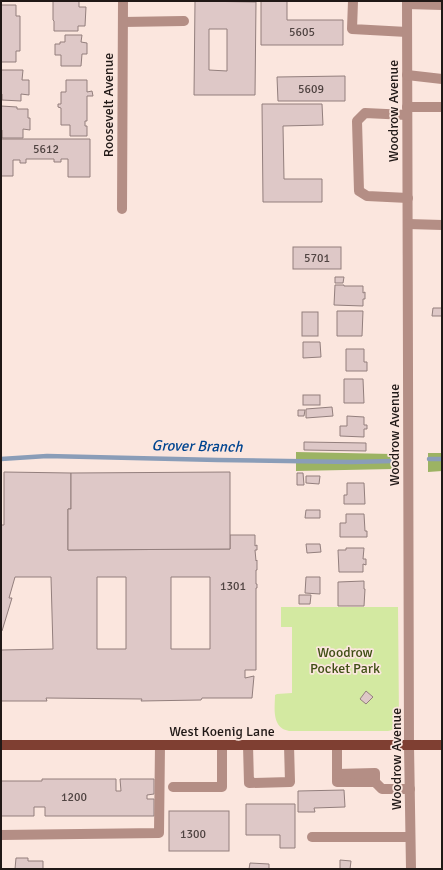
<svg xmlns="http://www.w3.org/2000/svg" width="443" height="870" viewBox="0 0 443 870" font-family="Signika,sans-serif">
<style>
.green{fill:#d3e9a1}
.forest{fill:#9cb363}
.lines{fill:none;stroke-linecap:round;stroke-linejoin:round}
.stream{stroke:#8a9db8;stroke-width:4.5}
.building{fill:#dec8c7;stroke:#937f7d;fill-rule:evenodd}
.minor{stroke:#b48e85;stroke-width:10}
.major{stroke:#7f3f32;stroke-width:10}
.labels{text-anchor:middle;stroke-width:3.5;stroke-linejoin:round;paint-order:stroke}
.number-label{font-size:12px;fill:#504442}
.street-label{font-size:14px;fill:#201816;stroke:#fbe6de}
.park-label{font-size:14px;fill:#404f15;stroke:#fbe6de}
.water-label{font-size:15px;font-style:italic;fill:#004590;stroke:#fbe6de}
</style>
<rect width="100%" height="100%" fill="#fbe6de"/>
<!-- green -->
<path class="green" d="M281 607H398L399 720C398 727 395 730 388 731H289C287 730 284 730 283 729 272 722 275 706 275 695L277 694 292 693V627H281Z"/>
<!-- forest -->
<g class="forest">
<polygon points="296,452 392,454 393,469 296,471"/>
<polygon points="428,453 442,453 442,471 428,472"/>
</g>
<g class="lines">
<!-- stream -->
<g class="stream">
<polyline points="1,459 47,456 218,460 352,462 393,461"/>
<polyline points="429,459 442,459"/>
</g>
</g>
<!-- building -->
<g class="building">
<polygon points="53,1 79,1 79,7 86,7 85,26 78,26 78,31 54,31 54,21 53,20"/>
<path d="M195 1 256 2 255 95H194ZM209 29H227V71L209 70Z"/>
<polygon points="261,1 287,1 287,20 343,20 343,45 261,45"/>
<polygon points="1,5 16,5 16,16 20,16 20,51 16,51 16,62 1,62"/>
<polygon points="65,35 82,35 81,42 87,43 87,54 82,54 81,66 61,66 61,55 55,55 55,44 60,44 60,42 65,42"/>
<polygon points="1,70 23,70 22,80 29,80 29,95 21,94 21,101 2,100 2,94 1,94"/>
<polygon points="345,76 345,101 278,101 277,77"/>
<polygon points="66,80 87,80 87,92 92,91 93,96 87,96 87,121 85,121 85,126 87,126 87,136 70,136 70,125 61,125 61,108 58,107 58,104 61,104 61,92 66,92"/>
<polygon points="262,104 322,104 323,125 283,126 284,179 322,179 322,202 263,202"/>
<polygon points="1,106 17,107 17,109 28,109 28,118 30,118 30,130 23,129 23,138 2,138 2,130 1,130"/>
<polygon points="1,139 90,139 90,177 68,177 68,159 61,159 61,162 54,162 54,159 26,159 26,163 20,163 20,160 13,160 13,176 1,176"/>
<rect x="293" y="247" width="48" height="22"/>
<polygon points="335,277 344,277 343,283 335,283"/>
<polygon points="335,285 344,285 344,286 363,286 363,293 365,292 365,299 363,299 363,306 334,305"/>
<polygon points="433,308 442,308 442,316 432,316"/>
<polygon points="337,311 363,311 362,336 337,336"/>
<rect x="302" y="312" width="16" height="24"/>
<polygon points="303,342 320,342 321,357 303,358"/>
<polygon points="346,349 364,349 364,362 367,362 367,371 346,371"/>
<polygon points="344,379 363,379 364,403 344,403"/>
<rect x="303" y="395" width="17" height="10"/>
<polygon points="332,407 333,416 306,418 306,409"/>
<polygon points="298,410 305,410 304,416 298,416"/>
<polygon points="347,416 364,417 364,425 367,425 367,429 364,429 364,437 340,436 340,426 347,426"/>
<polygon points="304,442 366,443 366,451 304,450"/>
<path d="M4 472 71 473V509H68V550L230 549V535H255V546L257 545V550H255L256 561 257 560V570H256V584H257V588H256V670H245V678L254 676 252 698H202L201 700 141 701 142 699 46 698 47 701H1V650L53 649 51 577H15L9 598H12L2 631H1V525H4ZM97 577H126V649H97ZM171 577H210V649H171Z"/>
<polygon points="230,472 230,549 68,550 68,509 71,509 71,473"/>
<polygon points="297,473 303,473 304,485 297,485"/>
<polygon points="306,476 320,476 319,484 306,483"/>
<polygon points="347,483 364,483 365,504 344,504 344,495 347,495"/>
<polygon points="306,510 320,510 320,518 305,518"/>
<polygon points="346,514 364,514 365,531 367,531 367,537 340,537 340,523 346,523"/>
<polygon points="306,544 320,544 321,552 307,553"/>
<polygon points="346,548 364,548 363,559 366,559 366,565 363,564 363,572 339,572 338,550 346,550"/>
<polygon points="306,577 320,577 320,594 305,593"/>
<polygon points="364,581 364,589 365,589 364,606 338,606 338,582"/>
<polygon points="299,595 311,595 310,604 299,604"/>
<polygon points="366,691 373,697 366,704 360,699"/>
<polygon points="42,779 116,779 116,791 121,791 120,779 154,779 154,794 147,795 147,799 154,799 154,816 45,816 45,807 34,807 34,816 1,816 1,781 42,781"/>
<polygon points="344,790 345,807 314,808 315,812 298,812 298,791"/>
<polygon points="246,804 295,804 295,848 280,848 280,835 246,835"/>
<rect x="169" y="811" width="60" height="40"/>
<polygon points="16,858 28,858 28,861 43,861 43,869 15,869"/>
<polygon points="340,860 351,861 350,869 340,869"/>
<polygon points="250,863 269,864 269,869 249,869"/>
</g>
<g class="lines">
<!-- minor -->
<g class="minor">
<polyline points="353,1 352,29 407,32"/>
<polyline points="407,1 409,745 411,869"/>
<polyline points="407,4 442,5"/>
<polyline points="123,22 184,21"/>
<polyline points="407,75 442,79"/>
<polyline points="407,107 442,107"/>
<polyline points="407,115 365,113 357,121 359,191 367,196 408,198"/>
<polyline points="122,209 123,1"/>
<polyline points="408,224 442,225"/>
<polyline points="248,745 249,783 290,782 289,745"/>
<polyline points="337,745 337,782 375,782"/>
<polyline points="337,774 375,773 375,782 382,789 410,789"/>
<polyline points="173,787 222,787 222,745"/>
<polyline points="1,835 159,833 160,745"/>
<polyline points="312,837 410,837"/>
</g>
<!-- major -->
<polyline class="major" points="1,745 442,745"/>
</g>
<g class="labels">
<!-- number labels -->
<g class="number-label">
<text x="302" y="36">5605</text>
<text x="311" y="93">5609</text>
<text x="46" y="153">5612</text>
<text x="317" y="262">5701</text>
<text x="233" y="590">1301</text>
<text x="74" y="801">1200</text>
<text x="193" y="838">1300</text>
</g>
<!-- street labels -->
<g class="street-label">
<text transform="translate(108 105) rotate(-90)" y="5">Roosevelt Avenue</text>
<text transform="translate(393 111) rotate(-90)" y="5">Woodrow Avenue</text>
<text transform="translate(394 435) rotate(-90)" y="5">Woodrow Avenue</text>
<text x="222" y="736">West Koenig Lane</text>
<text transform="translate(396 759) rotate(-90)" y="5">Woodrow Avenue</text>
</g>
<!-- park labels -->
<g class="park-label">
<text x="345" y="657">Woodrow<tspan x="345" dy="16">Pocket Park</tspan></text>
</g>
<!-- water labels -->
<g class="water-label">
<text transform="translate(197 446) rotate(1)" y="5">Grover Branch</text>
</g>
</g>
<!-- border -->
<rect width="443" height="870" fill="none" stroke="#201816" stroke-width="4"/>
</svg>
